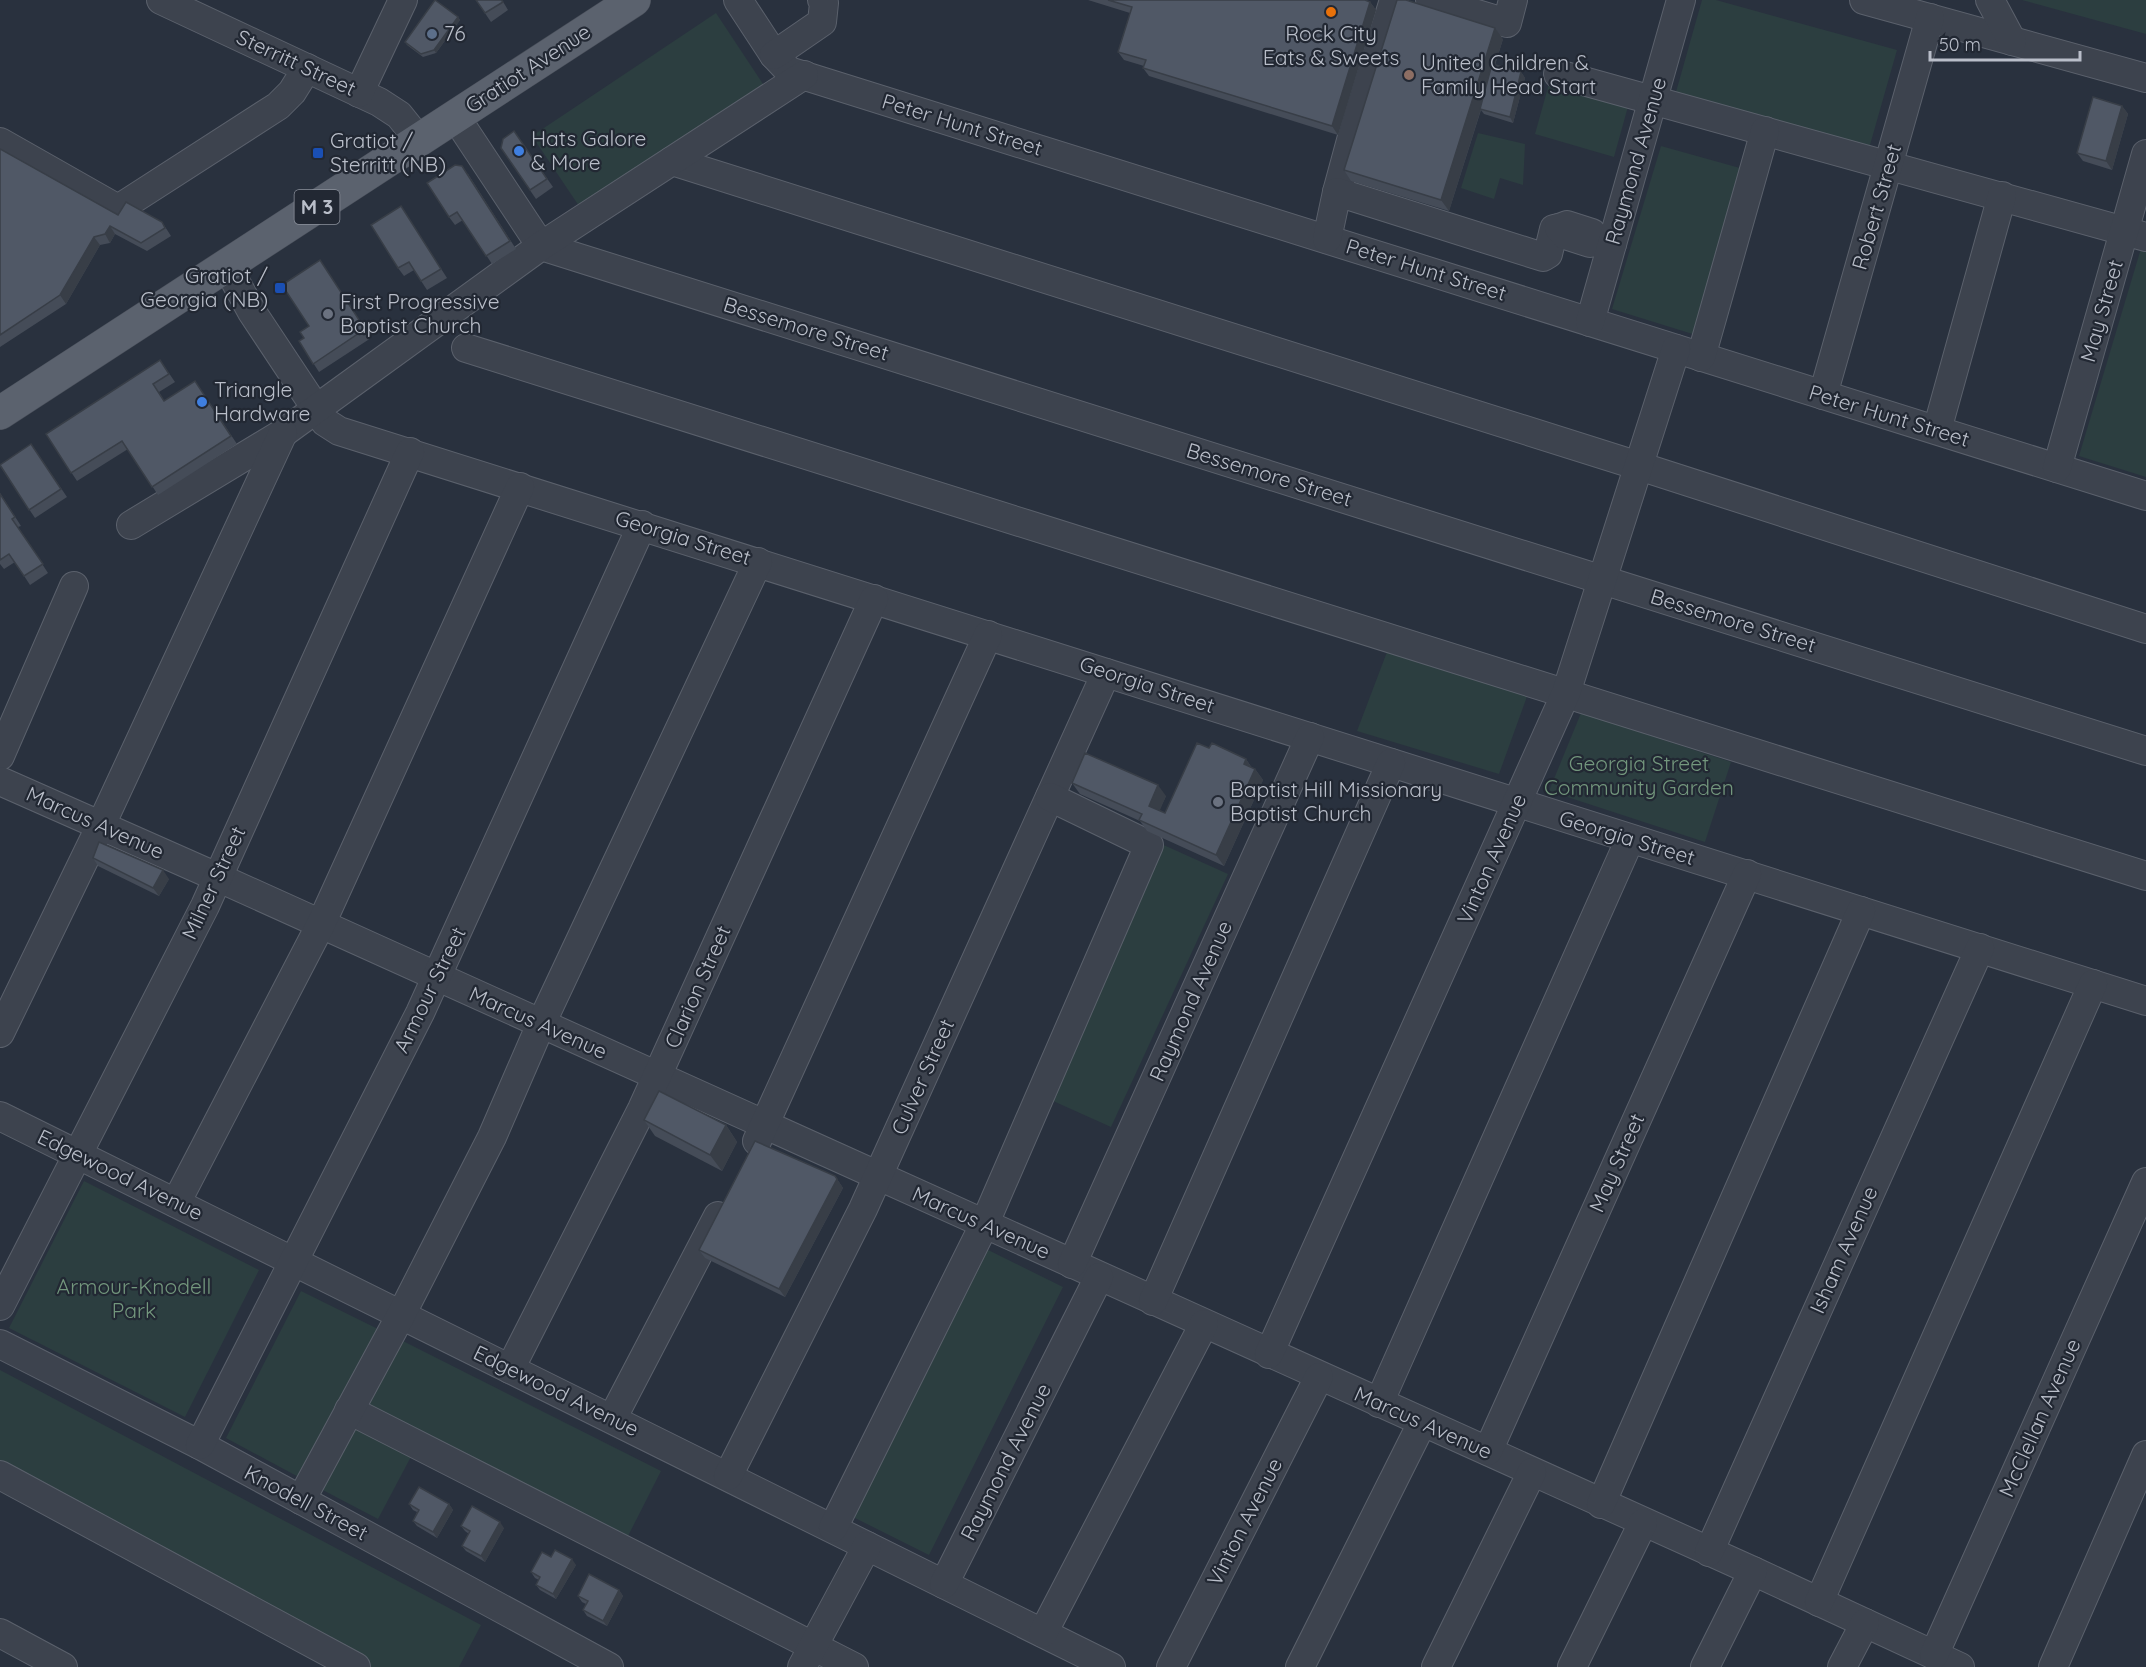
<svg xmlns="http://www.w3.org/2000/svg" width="2146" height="1667" viewBox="0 0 2146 1667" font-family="Quicksand,sans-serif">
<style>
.green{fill:#2c3e40}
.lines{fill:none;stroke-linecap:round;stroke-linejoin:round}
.minor-casing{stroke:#5b616c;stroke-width:30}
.major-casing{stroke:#464c57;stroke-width:34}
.minor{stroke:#3d434e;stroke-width:28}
.major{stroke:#5b626e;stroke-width:33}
.wall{fill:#454c58}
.shaded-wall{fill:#383e47}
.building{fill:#505866;stroke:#383e47;stroke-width:1.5}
.food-dot{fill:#e8710a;stroke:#222833;stroke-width:2}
.service-dot{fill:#5c6f8a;stroke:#222833;stroke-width:2}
.education-dot{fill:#8d6e63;stroke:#222833;stroke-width:2}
.shop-dot{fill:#3f7fe0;stroke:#222833;stroke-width:2}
.transit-dot{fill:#1a4fb4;stroke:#222833;stroke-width:2}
.worship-dot{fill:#6b7280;stroke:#222833;stroke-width:2}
.labels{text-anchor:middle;stroke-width:4.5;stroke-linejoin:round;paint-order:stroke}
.shield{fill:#222833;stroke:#8c919c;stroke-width:1.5}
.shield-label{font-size:20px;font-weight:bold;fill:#b9bec9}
.poi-label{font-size:21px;fill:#b9bec9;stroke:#222833;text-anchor:start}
.street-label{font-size:21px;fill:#b9bec9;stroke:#222833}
.park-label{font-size:21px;fill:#73977d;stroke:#222833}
</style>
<rect width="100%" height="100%" fill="#29313e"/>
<!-- green -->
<g class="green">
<polygon points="1702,0 1716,0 1897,50 1868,152 1674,99"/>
<polygon points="2022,0 2146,0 2146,34"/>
<polygon points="716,13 763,84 579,206 532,136"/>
<polygon points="1550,80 1629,103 1614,157 1535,134"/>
<polygon points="1478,133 1525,144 1523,185 1500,178 1494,199 1461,188"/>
<polygon points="1661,146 1747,170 1699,336 1612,309"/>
<polygon points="2142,245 2146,246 2146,477 2079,456"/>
<polygon points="1390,644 1529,691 1499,774 1357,731"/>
<polygon points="1581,713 1731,762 1705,842 1549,791"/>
<polygon points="1157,842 1228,874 1111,1127 1042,1096"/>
<polygon points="84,1181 259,1270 185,1417 9,1328"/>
<polygon points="980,1246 1063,1287 929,1555 847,1514"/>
<polygon points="301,1291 382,1331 306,1481 226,1438"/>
<polygon points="395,1337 661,1471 625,1542 360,1408"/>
<polygon points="0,1370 481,1625 459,1667 369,1667 0,1467"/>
<polygon points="353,1419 414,1451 378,1519 317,1487"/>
</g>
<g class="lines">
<!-- minor casing -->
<g class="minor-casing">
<g id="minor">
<polyline points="161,0 379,102 399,115 419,140"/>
<polyline points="738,0 774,55 789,71 2146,496"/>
<polyline points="1430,0 1507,23 1513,0"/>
<polyline points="1864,0 2146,78"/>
<polyline points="1990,0 2012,41"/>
<polyline points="774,55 822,22 824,3 822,0"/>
<polyline points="1558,74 2146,237"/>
<polyline points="359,93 403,0"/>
<polyline points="455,116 541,246 2146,751"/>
<polyline points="0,142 118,209 278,106 292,92 307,68"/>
<polyline points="672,161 1639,466 2146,629"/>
<polyline points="1337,192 1356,122 1394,0"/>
<polyline points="1327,239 1337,192 1543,257 1548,254 1554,229 1559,228"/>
<polyline points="1596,239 1590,243 1565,235 1559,228 1567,225 1592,233 1596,239 1612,244"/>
<polyline points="227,266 252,312 317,410 325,422 339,431 2146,1001"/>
<polyline points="1590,322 1681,0"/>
<polyline points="466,348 2146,876"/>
<polyline points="1701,357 1765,131"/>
<polyline points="1823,395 1930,18"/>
<polyline points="1937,430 2002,196"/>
<polyline points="2057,468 2146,154"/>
<polyline points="131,525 283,433 541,246 804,75"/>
<polyline points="0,756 74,586"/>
<polyline points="0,781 217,877 1753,1571 1960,1667"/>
<polyline points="0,1033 101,825 283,433"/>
<polyline points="0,1116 1111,1667"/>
<polyline points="757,1141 988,635"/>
<polyline points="176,1203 321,924 520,487"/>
<polyline points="1072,1264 1310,737"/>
<polyline points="1153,1301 1391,763"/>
<polyline points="0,1306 205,906 410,452"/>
<polyline points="0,1344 200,1445 609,1667"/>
<polyline points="1269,1354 1566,693 1676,349"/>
<polyline points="510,1369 642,1109 874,599"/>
<polyline points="1379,1403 1630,839"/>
<polyline points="349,1410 854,1667"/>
<polyline points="612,1419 718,1216"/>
<polyline points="200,1445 420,1013 642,525"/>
<polyline points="1488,1451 1747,874"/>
<polyline points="0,1475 356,1667"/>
<polyline points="728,1476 863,1209 1106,673"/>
<polyline points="301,1500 401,1315 492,1137 541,1024 758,562"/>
<polyline points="1601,1504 1861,911"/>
<polyline points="833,1528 984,1225 1149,845 1050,797"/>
<polyline points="1709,1552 1980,948"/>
<polyline points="944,1584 1099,1277"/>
<polyline points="1819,1602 2093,984"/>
<polyline points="0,1633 63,1667"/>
<polyline points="1043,1633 1204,1324"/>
<polyline points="1934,1655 2146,1182"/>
<polyline points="802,1667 867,1546"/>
<polyline points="1171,1667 1319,1377"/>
<polyline points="1300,1667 1422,1423"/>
<polyline points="1436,1667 1532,1472"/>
<polyline points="1572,1667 1643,1523"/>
<polyline points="1705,1667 1753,1571"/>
<polyline points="1842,1667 1865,1623"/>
<polyline points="2053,1667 2146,1455"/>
</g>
</g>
<!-- major casing -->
<g class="major-casing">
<polyline id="major" points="0,413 634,0"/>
</g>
<!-- minor -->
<use href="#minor" class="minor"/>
<!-- major -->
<use href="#major" class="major"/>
</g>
<!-- wall -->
<g class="wall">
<polygon points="476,0 502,0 508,10 491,22"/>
<polygon points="1088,0 1365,0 1370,2 1376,10 1338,135 1149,76 1143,68 1144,66 1124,60 1118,52 1130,13"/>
<polygon points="458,17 460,20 436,53 423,57 407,45 405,42"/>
<polygon points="1503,39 1495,65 1521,72 1525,78 1513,123 1484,114 1481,110 1449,211 1351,181 1344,170"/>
<polygon points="2122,106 2128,114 2112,170 2083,161 2077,153"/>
<polygon points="514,131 553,187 536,199 501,148"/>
<polygon points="0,149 118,215 162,222 171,236 147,251 115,234 110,243 100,245 66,304 0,347"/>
<polygon points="468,174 516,249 492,264 463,220 455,225 449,217"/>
<polygon points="401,206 447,278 427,290 414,270 404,276 398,268"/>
<polygon points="320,260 371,338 319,372 299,341 304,338 309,326"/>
<polygon points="160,360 175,382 159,392 164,401 195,381 237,444 158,495 128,449 77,481 46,434"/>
<polygon points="31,444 67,497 35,518 0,466"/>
<polygon points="0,493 21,526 18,527 48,573 30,585 15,562 4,569 0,564"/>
<polygon points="1209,748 1246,759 1252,768 1255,769 1263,780 1224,866 1147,831 1140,821 1080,794 1072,783 1166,796 1159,811 1165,813"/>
<polygon points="93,858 169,879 159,896 98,866"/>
<polygon points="644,1120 726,1125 737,1142 722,1171 655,1136"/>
<polygon points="835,1176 843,1188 785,1297 705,1258 699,1250"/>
<polygon points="409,1504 449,1504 453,1510 437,1538 417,1526 413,1521 417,1512 413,1510"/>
<polygon points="461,1526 504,1528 485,1562 466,1551 462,1546 469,1534 465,1531"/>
<polygon points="551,1557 576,1565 556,1599 540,1590 536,1585 539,1580 535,1578 531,1572"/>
<polygon points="619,1590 623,1596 607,1626 587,1616 583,1610 586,1604 582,1602 578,1596"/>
</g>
<!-- shaded-wall -->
<g class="shaded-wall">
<polygon points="1370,2 1376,10 1338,135 1332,126"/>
<polygon points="458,17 460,20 436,53 434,50"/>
<polygon points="1495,28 1503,39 1449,211 1441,200"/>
<polygon points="1521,72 1525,78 1513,123 1510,117"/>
<polygon points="2122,106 2128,114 2112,170 2106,161"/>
<polygon points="110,226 115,234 110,243 105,234"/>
<polygon points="94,237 100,245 66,304 60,295"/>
<polygon points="1246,759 1253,770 1244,764"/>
<polygon points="1255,769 1263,780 1224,866 1216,855"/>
<polygon points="1158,785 1166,796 1157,817 1149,806"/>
<polygon points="163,870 169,879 159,896 153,888"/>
<polygon points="726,1125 737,1142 722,1171 710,1155"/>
<polygon points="835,1176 843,1188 785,1297 779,1289"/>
<polygon points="449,1504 453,1510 437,1538 433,1532"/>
<polygon points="500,1522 504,1528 485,1562 481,1556"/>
<polygon points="572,1559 576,1565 556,1599 553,1594"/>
<polygon points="619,1590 623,1596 607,1626 603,1621"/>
</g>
<!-- building -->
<g class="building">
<polygon points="435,0 458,17 434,50 421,54 405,42"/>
<polygon points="476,0 501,0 503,2 485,13"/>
<polygon points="1108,0 1365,0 1370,2 1332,126 1143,68 1146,60 1118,52 1132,7"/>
<polygon points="1397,0 1406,0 1495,28 1441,200 1344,170"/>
<polygon points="1492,64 1521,72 1510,117 1480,109"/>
<polygon points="2093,97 2122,106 2106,161 2077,153"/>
<polygon points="514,131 547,179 530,190 501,148 503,139"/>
<polygon points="0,149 118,215 126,202 162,222 165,228 141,243 110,226 105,234 94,237 60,295 0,335"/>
<polygon points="455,165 462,166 510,241 486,256 457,212 449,217 427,183"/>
<polygon points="401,206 441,269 421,281 409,262 398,268 371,225"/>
<polygon points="320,260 365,329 313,364 299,341 304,338 300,332 309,326 282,285"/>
<polygon points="160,360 169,374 153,384 164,401 195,381 231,436 152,487 122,441 71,473 46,434"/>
<polygon points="31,444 61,489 29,510 0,465"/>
<polygon points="0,494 15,517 12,519 43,564 24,576 9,554 0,560"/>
<polygon points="1197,743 1209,748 1212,743 1246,759 1244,764 1255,769 1216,855 1139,820 1142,814 1072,783 1085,753 1158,785 1149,806 1165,813"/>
<polygon points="99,842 163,870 153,888 93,858"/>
<polygon points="659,1091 726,1125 710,1155 644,1120"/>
<polygon points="755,1141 835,1176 837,1179 779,1289 699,1250"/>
<polygon points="419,1487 449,1504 433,1532 413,1521 419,1510 409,1504"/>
<polygon points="472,1506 500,1522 481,1556 462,1546 470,1531 461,1526"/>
<polygon points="555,1550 572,1559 553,1594 536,1585 540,1577 531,1572 542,1552 551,1557"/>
<polygon points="589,1574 619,1590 603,1621 583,1610 588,1601 578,1596"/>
</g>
<!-- markers -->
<circle class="food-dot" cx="1331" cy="12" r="6"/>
<circle class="service-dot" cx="432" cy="34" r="6"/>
<circle class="education-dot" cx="1409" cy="75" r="6"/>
<g class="shop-dot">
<circle cx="519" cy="151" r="6"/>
<circle cx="202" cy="402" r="6"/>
</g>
<g class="transit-dot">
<rect x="312" y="147" width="12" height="12" rx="3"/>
<rect x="274" y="282" width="12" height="12" rx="3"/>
</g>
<g class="worship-dot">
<circle cx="328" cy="314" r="6"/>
<circle cx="1218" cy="802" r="6"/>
</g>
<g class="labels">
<!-- shield labels -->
<rect class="shield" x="294.5" y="190" width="45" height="34" rx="4.5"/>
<g class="shield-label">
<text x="317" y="214">M 3</text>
</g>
<!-- poi labels -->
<g class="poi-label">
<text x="444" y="41">76</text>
<text x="1331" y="41" text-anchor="middle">Rock City<tspan x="1331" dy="24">Eats &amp; Sweets</tspan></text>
<text x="1421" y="70">United Children &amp;<tspan x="1421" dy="24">Family Head Start</tspan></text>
<text x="531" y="146">Hats Galore<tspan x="531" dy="24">&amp; More</tspan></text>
<text x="330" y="148">Gratiot /<tspan x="330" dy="24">Sterritt (NB)</tspan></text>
<text x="268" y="283" text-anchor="end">Gratiot /<tspan x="268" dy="24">Georgia (NB)</tspan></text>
<text x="340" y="309">First Progressive<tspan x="340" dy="24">Baptist Church</tspan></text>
<text x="214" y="397">Triangle<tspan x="214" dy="24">Hardware</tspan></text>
<text x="1230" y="797">Baptist Hill Missionary<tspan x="1230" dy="24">Baptist Church</tspan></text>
</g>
<!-- street labels -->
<g class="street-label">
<text transform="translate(296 63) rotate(25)" y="7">Sterritt Street</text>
<text transform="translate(528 69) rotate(-33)" y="7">Gratiot Avenue</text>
<text transform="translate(962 125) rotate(17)" y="7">Peter Hunt Street</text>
<text transform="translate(1636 161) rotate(-74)" y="7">Raymond Avenue</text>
<text transform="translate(1877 207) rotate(-74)" y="7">Robert Street</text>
<text transform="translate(1426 270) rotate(17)" y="7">Peter Hunt Street</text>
<text transform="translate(2102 311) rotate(-74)" y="7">May Street</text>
<text transform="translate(806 329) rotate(17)" y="7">Bessemore Street</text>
<text transform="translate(1889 416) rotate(17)" y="7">Peter Hunt Street</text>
<text transform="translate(1269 475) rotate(17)" y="7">Bessemore Street</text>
<text transform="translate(683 538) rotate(17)" y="7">Georgia Street</text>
<text transform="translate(1733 621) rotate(17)" y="7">Bessemore Street</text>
<text transform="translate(1147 685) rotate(18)" y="7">Georgia Street</text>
<text transform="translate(95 823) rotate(24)" y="7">Marcus Avenue</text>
<text transform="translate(1627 838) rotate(17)" y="7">Georgia Street</text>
<text transform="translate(1492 859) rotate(-66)" y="7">Vinton Avenue</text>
<text transform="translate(214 883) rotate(-65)" y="7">Milner Street</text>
<text transform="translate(698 987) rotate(-66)" y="7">Clarion Street</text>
<text transform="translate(430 990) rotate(-64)" y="7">Armour Street</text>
<text transform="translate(1191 1001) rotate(-66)" y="7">Raymond Avenue</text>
<text transform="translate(538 1023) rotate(24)" y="7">Marcus Avenue</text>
<text transform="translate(923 1077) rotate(-66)" y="7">Culver Street</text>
<text transform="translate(1617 1163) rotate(-66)" y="7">May Street</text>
<text transform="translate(120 1175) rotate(26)" y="7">Edgewood Avenue</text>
<text transform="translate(981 1223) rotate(24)" y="7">Marcus Avenue</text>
<text transform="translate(1844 1250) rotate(-66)" y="7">Isham Avenue</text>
<text transform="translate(556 1391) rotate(26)" y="7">Edgewood Avenue</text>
<text transform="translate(2040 1418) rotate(-66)" y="7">McClellan Avenue</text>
<text transform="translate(1423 1423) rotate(24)" y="7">Marcus Avenue</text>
<text transform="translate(1006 1462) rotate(-63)" y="7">Raymond Avenue</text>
<text transform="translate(306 1503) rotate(28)" y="7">Knodell Street</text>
<text transform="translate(1245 1522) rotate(-63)" y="7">Vinton Avenue</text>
</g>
<!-- park labels -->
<g class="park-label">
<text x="1639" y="771">Georgia Street<tspan x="1639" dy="24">Community Garden</tspan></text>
<text x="134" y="1294">Armour-Knodell<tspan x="134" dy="24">Park</tspan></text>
</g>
</g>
<!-- scale -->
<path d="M1930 51v9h150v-9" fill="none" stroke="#b9bec9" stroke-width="3"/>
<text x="1939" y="51" font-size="18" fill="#b9bec9" stroke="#222833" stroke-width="4.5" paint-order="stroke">50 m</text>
</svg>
